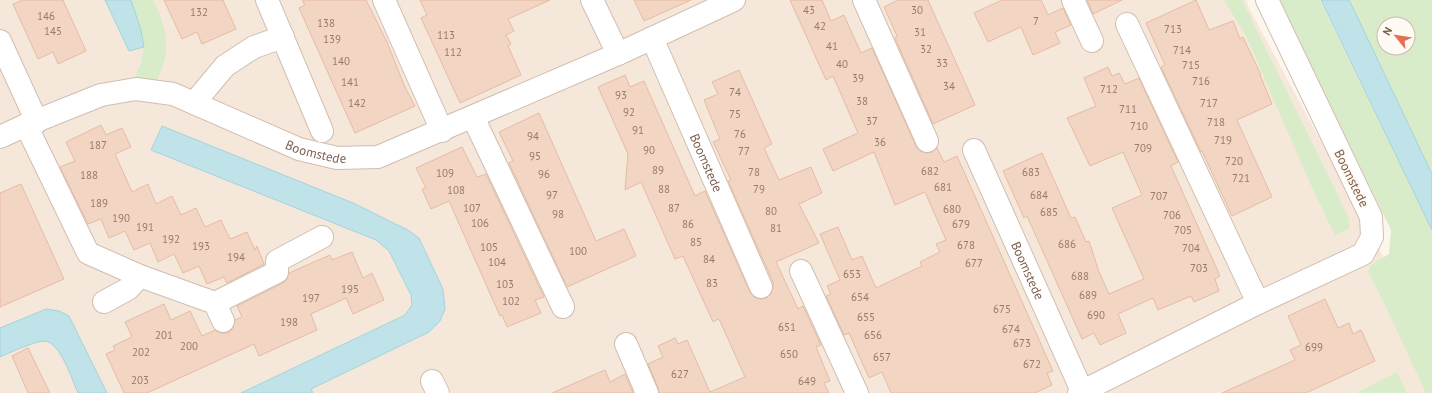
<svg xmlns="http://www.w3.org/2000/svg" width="1432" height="393" viewBox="0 0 1432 393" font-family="'PT Sans',sans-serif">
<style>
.residential{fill:#f5e8da}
.green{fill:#d8ecc9;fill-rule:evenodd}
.water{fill:#bfe3e8;stroke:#a5d3da}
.building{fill:#f3d5c3;stroke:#e6bba3}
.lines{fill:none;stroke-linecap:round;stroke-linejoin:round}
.minor-casing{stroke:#d1beb0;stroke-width:24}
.minor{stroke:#fff;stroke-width:22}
.labels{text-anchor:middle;stroke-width:4;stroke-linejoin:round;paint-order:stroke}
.number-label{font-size:11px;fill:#987a6a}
.street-label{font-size:13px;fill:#7a5c4d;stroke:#fffaf3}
</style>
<rect width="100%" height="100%" fill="#fdf6ec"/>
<!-- residential -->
<polygon class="residential" points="0,0 1246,0 1249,8 1432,347 1432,393 0,393"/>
<!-- green -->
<g class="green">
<path d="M131 0H153C161 13 168 37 166 52 165 63 160 73 156 82H133L141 63 144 47Z"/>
<polygon points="1224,0 1242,0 1348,216 1350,227 1335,236 1310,183 1246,36"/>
<polygon points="1279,0 1320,0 1432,230 1432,393 1426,393 1384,303 1368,272 1371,265 1389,254 1391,230"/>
<path d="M1349 0H1432V174L1355 12ZM1384 24H1408V48H1384Z"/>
<polygon points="1397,372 1407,393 1356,393"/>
</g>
<!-- water -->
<g class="water">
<polygon points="105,0 131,0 141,30 144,47 129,51"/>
<polygon points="1321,0 1349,0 1355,12 1432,174 1432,230"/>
<polygon points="162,126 353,203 408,230 419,238 443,289 445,309 440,321 429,332 311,389 313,393 241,393 405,315 412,305 411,295 389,251 376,240 151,150"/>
<path d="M46 309 59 311 69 316 107 393H78C72 380 60 341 44 341 35 341 9 353 0 357V328Z"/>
</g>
<!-- building -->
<g class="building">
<polygon points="23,0 63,0 86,51 58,64 53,52 38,59 13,4"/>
<polygon points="164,0 223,0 236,29 202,44 197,32 182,39"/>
<polygon points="302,0 366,0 387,42 404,85 415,106 355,133 299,8 305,5"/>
<polygon points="420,0 550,0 508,19 514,31 506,35 511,44 508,46 521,75 460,103 421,18 427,15"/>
<polygon points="634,0 691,0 644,21"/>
<polygon points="790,0 822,0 831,21 844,15 861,53 872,48 916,146 920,151 926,153 932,152 937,148 944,162 957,156 1053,371 1047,373 1052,385 1035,393 891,393 882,372 869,378 849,333 844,335 826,296 831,294 827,286 840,280 820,234 838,227 852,260 862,256 876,288 922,266 920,262 940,252 936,244 946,240 925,192 895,205 874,152 833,171 823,149 858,133 833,76 826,80"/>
<polygon points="898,0 928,0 975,105 933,124 895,38 897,36 884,7"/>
<polygon points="1002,0 1041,0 1048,15 1063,8 1071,25 1055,32 1060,43 1033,55 1021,27 988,42 974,13"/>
<polygon points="1087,0 1122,0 1093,14"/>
<polygon points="1196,0 1209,30 1233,21 1240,39 1243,37 1261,75 1260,75 1272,104 1237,120 1272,197 1232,216 1202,151 1201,152 1161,67 1165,65 1146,23"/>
<polygon points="1108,67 1112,76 1119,73 1125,84 1139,78 1178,162 1171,166 1220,276 1215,279 1219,291 1194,302 1191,296 1158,310 1153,298 1118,314 1126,333 1100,345 1094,333 1082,339 1027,216 1024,218 1003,171 1042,153 1071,218 1075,217 1086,242 1089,241 1099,272 1109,294 1144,279 1112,208 1142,195 1123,152 1090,166 1067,118 1096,106 1084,78"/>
<polygon points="739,70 772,144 764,148 779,180 811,167 822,193 799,204 819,243 776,262 798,309 803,306 821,345 816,347 830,381 824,383 829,393 659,393 658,388 648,364 663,357 658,346 675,338 678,344 687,340 710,392 745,377 720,321 718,319 713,322 683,256 675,259 641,182 625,190 628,154 598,87 625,75 630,87 644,81 695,196 705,191 750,292 754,297 760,299 766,298 771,294 773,288 773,282 728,181 731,180 713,142 720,139 704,100 718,94 712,82"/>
<polygon points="539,113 596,241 624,229 636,256 567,287 509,163 513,161 499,132"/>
<polygon points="101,125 106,135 122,128 131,147 115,154 132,192 148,184 156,204 172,196 181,215 196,208 205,227 221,220 230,239 247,232 255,250 257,246 264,264 227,283 224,277 207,284 199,266 183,273 174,254 158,262 150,243 134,250 125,231 109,238 101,219 88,224 60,167 75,161 66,142"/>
<polygon points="462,147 477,177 486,174 544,297 535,300 541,313 507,327 502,315 500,316 449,201 431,209 422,189 426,188 416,168"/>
<polygon points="21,184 64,279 0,307 0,193"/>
<polygon points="352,252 363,278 372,273 384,300 353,314 346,298 311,314 317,330 259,356 254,344 147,393 124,393 106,354 115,350 113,346 132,337 125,322 164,304 171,320 190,311 202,336 215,330 221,333 228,333 233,328 235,320 242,317 237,306 283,283 287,279 289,273 330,255 332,260"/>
<polygon points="1325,299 1338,328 1349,323 1353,334 1361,330 1375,361 1306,393 1222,393 1295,360 1290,350 1301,345 1288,316"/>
<polygon points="28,348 50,393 28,393 12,356"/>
<polygon points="605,370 610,382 625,374 633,393 552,393"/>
</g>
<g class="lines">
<!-- minor casing -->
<g class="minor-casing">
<g id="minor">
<polyline points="267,0 322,131"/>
<polyline points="384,0 442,131"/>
<polyline points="592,0 618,54"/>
<polyline points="864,0 927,141"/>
<polyline points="1073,0 1092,41"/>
<polyline points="1127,24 1258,303"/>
<path id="s1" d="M652 38 761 287"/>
<polyline points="0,41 37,122"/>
<polyline points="194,103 225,66 254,47 283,37"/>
<polyline points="473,117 563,307"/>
<polyline points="26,125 88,253 140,276 215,303 223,321"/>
<path id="s2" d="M0 137 26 125 101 95 136 89 173 94 299 149 337 158 378 157 618 54 734 0"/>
<path id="s3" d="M974 150 1082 391"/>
<polyline points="801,271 857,393"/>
<polyline points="104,302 128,289 140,276"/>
<polyline points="215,303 277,272 277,261 322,237"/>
<polyline points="626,344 647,393"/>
<polyline points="432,381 438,393"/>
<polyline points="1079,393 1258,303 1363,254 1372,237 1371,217 1267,0"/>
</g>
</g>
<!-- minor -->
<use href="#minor" class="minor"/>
</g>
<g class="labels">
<!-- number labels -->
<g class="number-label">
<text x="809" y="14">43</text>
<text x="917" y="14">30</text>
<text x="199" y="16">132</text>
<text x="46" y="20">146</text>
<text x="1036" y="25">7</text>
<text x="326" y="27">138</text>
<text x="820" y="30">42</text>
<text x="1173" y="33">713</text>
<text x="53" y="35">145</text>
<text x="920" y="36">31</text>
<text x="446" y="39">113</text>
<text x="332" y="43">139</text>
<text x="832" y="50">41</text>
<text x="926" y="53">32</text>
<text x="1182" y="54">714</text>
<text x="453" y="56">112</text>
<text x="341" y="65">140</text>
<text x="942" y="67">33</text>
<text x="842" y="68">40</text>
<text x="1191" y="69">715</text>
<text x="858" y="82">39</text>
<text x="1201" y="85">716</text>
<text x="350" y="86">141</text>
<text x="949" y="90">34</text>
<text x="1109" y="93">712</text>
<text x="735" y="96">74</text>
<text x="621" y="99">93</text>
<text x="862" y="105">38</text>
<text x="357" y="107">142</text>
<text x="1209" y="107">717</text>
<text x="1128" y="113">711</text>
<text x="629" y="116">92</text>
<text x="735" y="118">75</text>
<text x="872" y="125">37</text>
<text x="1216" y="126">718</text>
<text x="1139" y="130">710</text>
<text x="638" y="134">91</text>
<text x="740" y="138">76</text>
<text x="533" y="140">94</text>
<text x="1223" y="144">719</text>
<text x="880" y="146">36</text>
<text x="98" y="149">187</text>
<text x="1143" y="152">709</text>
<text x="649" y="154">90</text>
<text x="744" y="155">77</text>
<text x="535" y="160">95</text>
<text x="1234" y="165">720</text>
<text x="658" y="174">89</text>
<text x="930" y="175">682</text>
<text x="754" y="176">78</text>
<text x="1031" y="176">683</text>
<text x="445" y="177">109</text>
<text x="544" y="178">96</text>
<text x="89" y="179">188</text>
<text x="1241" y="182">721</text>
<text x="943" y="191">681</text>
<text x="664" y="193">88</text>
<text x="759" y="193">79</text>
<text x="456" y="194">108</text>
<text x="552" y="199">97</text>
<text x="1039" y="199">684</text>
<text x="1159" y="200">707</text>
<text x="99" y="207">189</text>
<text x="472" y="212">107</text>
<text x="674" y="212">87</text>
<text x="952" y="213">680</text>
<text x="771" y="215">80</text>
<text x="1049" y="216">685</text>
<text x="558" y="218">98</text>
<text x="1172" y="219">706</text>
<text x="121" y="222">190</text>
<text x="480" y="227">106</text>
<text x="688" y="228">86</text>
<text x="961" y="228">679</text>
<text x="145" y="231">191</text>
<text x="776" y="232">81</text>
<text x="1183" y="234">705</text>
<text x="171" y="243">192</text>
<text x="696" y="246">85</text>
<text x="1067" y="248">686</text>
<text x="966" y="249">678</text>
<text x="201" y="250">193</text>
<text x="489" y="251">105</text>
<text x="1191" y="252">704</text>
<text x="578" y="255">100</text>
<text x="236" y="261">194</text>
<text x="709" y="263">84</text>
<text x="497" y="266">104</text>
<text x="974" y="267">677</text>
<text x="1199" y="272">703</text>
<text x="852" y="278">653</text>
<text x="1080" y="280">688</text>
<text x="712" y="287">83</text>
<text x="505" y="288">103</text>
<text x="350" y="293">195</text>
<text x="1088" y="299">689</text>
<text x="860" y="301">654</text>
<text x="311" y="302">197</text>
<text x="511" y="305">102</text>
<text x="1002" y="313">675</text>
<text x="1096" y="319">690</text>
<text x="866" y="321">655</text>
<text x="289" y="326">198</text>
<text x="787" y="331">651</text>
<text x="1011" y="333">674</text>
<text x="164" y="339">201</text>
<text x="873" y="339">656</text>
<text x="1022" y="347">673</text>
<text x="189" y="350">200</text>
<text x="1314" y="351">699</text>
<text x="141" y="356">202</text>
<text x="789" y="358">650</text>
<text x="882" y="361">657</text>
<text x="1032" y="368">672</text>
<text x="680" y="378">627</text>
<text x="140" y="384">203</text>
<text x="807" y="385">649</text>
</g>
<!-- street labels -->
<g class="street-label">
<text dy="5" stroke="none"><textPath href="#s2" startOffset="337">Boomstede</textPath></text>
<text dy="5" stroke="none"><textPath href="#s1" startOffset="136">Boomstede</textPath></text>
<text transform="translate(1352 178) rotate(64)" y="5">Boomstede</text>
<text dy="5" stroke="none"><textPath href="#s3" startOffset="132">Boomstede</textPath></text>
</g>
</g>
<!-- north arrow -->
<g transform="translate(1396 36) rotate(300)"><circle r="19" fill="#fffaf3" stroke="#cabbb1"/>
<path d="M0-3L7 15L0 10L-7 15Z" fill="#e76f51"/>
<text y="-6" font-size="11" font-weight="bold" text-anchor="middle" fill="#7a5c4d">N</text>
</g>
</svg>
